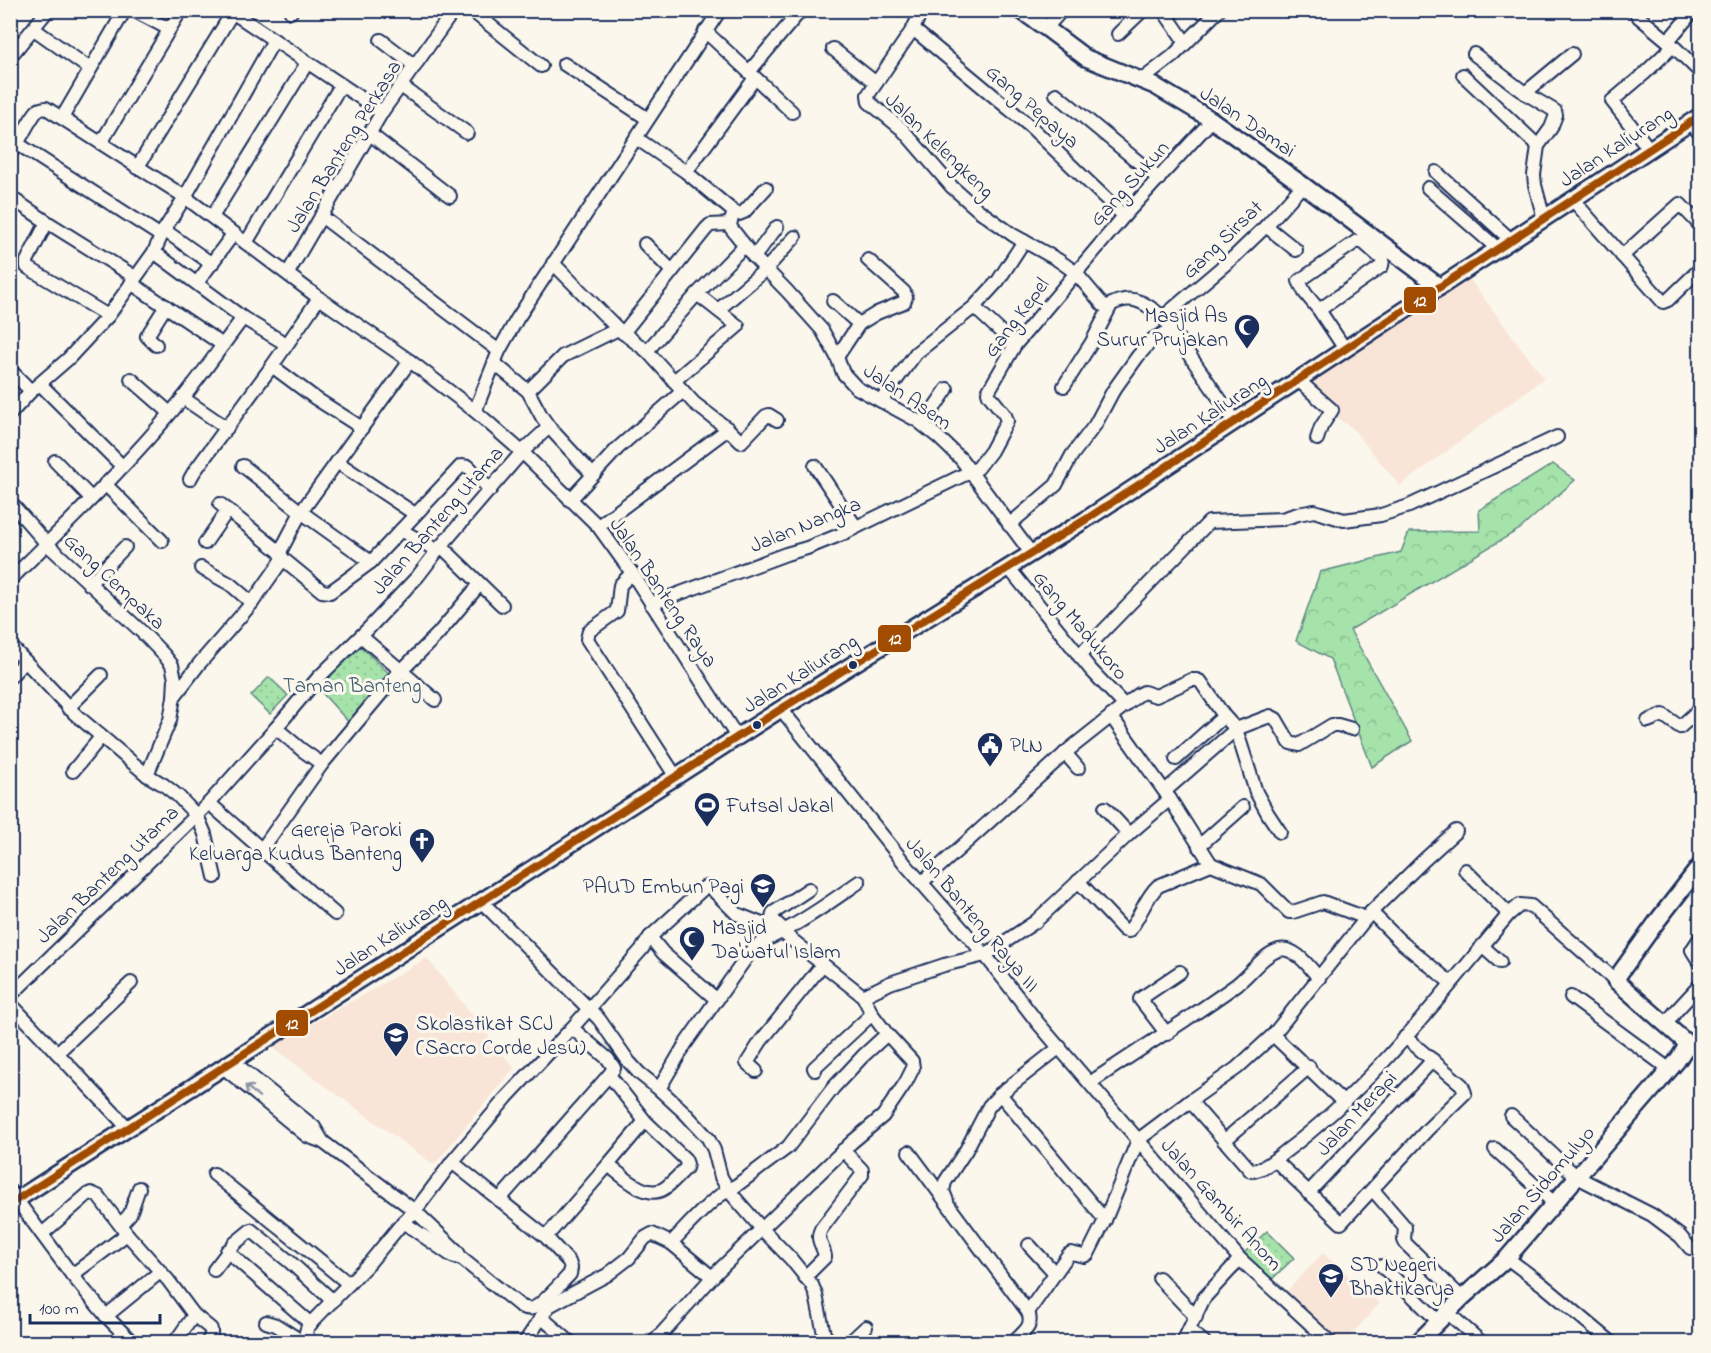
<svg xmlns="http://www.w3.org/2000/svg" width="1711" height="1353" viewBox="0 0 1711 1353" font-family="'Indie Flower',sans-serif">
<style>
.built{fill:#f9e5d7}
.forest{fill:url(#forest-crowns);stroke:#608984;stroke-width:1.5}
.park{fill:url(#park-dots);stroke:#608984;stroke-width:1.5}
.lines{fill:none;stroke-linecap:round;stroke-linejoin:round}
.minor-casing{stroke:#1b2f5e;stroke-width:16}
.major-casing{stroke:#1b2f5e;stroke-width:20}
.minor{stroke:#fbf7ec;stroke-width:12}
.major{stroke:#fbf7ec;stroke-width:15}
.bus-1-casing{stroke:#fbf7ec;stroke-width:12}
.bus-1{stroke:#a14c00;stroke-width:8}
.oneway{stroke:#8b93a5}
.bus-dot{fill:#1b2f5e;stroke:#fbf7ec;stroke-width:2}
.labels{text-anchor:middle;stroke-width:6;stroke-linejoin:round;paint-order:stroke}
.street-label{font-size:21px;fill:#1b2f5e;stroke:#fbf7ec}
.poi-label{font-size:21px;fill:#1b2f5e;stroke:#fbf7ec;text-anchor:start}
.park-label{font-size:21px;fill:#3e5c71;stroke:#fbf7ec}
.line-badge{stroke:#fbf7ec;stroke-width:2}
.badge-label{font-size:16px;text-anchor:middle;font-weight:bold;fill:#fff}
</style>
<defs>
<pattern id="forest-crowns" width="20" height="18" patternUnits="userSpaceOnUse" patternTransform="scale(1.5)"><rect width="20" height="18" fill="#a6e3aa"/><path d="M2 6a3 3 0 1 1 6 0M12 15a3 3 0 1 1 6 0" fill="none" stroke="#8ec395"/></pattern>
<pattern id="park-dots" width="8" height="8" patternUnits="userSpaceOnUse" patternTransform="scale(1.5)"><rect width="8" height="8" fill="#a6e3aa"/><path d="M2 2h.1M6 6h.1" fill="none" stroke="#8ec395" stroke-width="1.8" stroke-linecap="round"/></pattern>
</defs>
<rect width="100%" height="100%" fill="#fbf7ec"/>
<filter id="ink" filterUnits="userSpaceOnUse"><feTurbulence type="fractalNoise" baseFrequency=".0167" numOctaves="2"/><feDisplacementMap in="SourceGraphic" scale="12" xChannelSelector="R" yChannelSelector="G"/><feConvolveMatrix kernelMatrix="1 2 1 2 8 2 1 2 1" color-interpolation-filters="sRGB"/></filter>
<g filter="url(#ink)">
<!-- built -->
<g class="built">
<polygon points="1465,273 1544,378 1400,486 1351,427 1328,412 1301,381"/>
<polygon points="427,958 514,1068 434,1165 272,1047"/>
<polygon points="1323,1253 1380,1303 1345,1342 1334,1342 1283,1295"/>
</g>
<!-- forest -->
<polygon class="forest" points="1553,464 1575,480 1520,529 1350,630 1412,741 1372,767 1330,659 1296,641 1320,572 1401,552 1409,532 1480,531 1479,510"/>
<!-- park -->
<g class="park">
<polygon points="357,643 394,678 353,727 314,684"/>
<polygon points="269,677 288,695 270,714 251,696"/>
<polygon points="1267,1231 1294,1258 1270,1281 1243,1254"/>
</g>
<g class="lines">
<!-- minor casing -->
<g class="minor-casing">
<g id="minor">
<polyline points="133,10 169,29"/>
<polyline points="229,10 382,112"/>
<polyline points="471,10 541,66"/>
<path d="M922 10 913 29 868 95 869 102 902 129 952 187 977 209 1013 235 1058 260 1075 272 1103 305 1106 306C1111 305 1115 302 1120 301 1137 295 1151 308 1163 317L1235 421"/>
<polyline points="1163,10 1186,43"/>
<polyline points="1634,10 1639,17 1668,41 1700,72"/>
<polyline points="291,12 292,10"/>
<polyline points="1046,28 1062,10"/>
<polyline points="34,29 90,69"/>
<polyline points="913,29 1031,127 1124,216"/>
<polyline points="705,31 792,112"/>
<polyline points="1118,34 1143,10"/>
<polyline points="381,40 415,66"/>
<polyline points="1668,41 1694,10"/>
<polyline points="833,49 876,83"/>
<polyline points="1474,54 1525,93"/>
<polyline points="10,57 48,10"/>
<polyline points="564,64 648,119"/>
<polyline points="749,72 801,10"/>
<polyline points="1463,75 1538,146"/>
<polyline points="1142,80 1173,56 1219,10"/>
<polyline points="401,86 467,133"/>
<polyline points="1056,94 1159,179"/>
<polyline points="62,118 125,10"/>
<polyline points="1691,123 1700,134"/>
<polyline points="370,134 450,196"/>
<polyline points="636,138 686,172 734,212 739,214 744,212 766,188"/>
<polyline points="101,143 181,10"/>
<polyline points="18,144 161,236"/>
<polyline points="1650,150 1612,101 1645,73 1673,46"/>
<path d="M10 154C20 142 28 121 37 111 41 108 41 109 46 108L185 197 319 298 410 361 475 411"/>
<polyline points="137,168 232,13"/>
<polyline points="686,172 755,78"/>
<polyline points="1436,172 1511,240"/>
<polyline points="1428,188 1498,249"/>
<polyline points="10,197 47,222 135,277"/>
<polyline points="1573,200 1663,302 1668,300 1700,269"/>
<polyline points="734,212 730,224 731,228 754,257 787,291 822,330 837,357 843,373 857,388 918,421 938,437 961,459 1031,553"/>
<polyline points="321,216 499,351"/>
<polyline points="212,217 307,63"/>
<polyline points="1544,219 1535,185 1534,175 1538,146 1551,128 1556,115 1555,111 1525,93 1572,54"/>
<polyline points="47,222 27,261 27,267 108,316"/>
<polyline points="1266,226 1296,250"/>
<polyline points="164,230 212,264"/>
<polyline points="246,243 341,85"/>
<polyline points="645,244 672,271"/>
<polyline points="154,252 243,318 286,344"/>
<polyline points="1622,256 1680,204 1700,225"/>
<polyline points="754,257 777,227"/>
<polyline points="553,263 618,329 647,351 694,403 728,429 741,442 766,416 769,415 777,420"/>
<polyline points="288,273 382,112 454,10"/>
<polyline points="131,283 223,345"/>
<polyline points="197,283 234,233"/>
<polyline points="833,301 859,324"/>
<polyline points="974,307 1015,345"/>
<polyline points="718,310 766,269 795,237"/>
<polyline points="1319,310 1382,266 1383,260 1364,243 1357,241 1299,281 1305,293 1319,310 1345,349"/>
<polyline points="1163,317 1235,256 1266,226 1303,185"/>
<polyline points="623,333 706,229 710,225 730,224"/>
<polyline points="156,345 147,336 166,306"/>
<polyline points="647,351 697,294 744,246"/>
<polyline points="837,357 859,324 877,313 904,302 906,297 904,292 868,260"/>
<polyline points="410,361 301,512 280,552 283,559 322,591 330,592 371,562 461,466 469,467 490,490"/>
<polyline points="494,363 528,391 563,356 618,329"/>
<polyline points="272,366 315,398 362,428"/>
<polyline points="10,370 31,391"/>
<polyline points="131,379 170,413"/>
<polyline points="1298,380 1332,410 1321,427 1317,439"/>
<polyline points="674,381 738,326 697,294"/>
<polyline points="40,384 122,466"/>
<polyline points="1064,386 1092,342 1111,305"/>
<polyline points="528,391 542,417 549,427 522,452 598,526 632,573 737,737"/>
<polyline points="183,398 227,428"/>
<polyline points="881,401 916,353 974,307 998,281 1024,241"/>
<polyline points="10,414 31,391 68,359 108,316 154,252 164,230 185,197 274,40"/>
<polyline points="923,424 947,389"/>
<polyline points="549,427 593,475"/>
<polyline points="55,461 91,498"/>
<polyline points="337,462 415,514"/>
<polyline points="243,466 301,512 371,562"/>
<polyline points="815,466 856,527"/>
<polyline points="190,479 194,472 272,366 319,298"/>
<polyline points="105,484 162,541"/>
<polyline points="570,500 618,448 683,391"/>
<polyline points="10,502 47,544 143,633 164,655 172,665 175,679 174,697"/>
<polyline points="220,504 280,552"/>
<polyline points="1009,525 1056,485 1072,455 1095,425 1113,391 1138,356 1153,339 1172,329"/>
<polyline points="598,526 728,429"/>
<polyline points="401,530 438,551"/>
<polyline points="205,543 228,510"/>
<polyline points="441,546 502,605"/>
<polyline points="1008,567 1091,670 1125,706"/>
<polyline points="201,568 230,584 252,603"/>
<polyline points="632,573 620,585 617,611 589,631 587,639 676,777"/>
<path d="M10 580C69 522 131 462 183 398 204 372 223 344 243 318"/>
<polyline points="89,584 125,547"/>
<polyline points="651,604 786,554 807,548 842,534 978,468 991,451 1007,421 1005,415 989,395 988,392 1015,345 1124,216 1212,120"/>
<polyline points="361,636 435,700"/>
<polyline points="10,645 75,714 147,775 164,785 178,796 196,815 199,820 205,834 215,877"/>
<polyline points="1079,656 1209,522 1282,519 1298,514 1314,511 1344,520 1381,515 1409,506 1557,437"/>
<polyline points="10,677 25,661"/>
<polyline points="68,708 101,675"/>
<polyline points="781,709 906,865 985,955 1038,1023 1240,1259 1330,1342"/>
<polyline points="1648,721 1663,715 1680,727 1700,709"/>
<polyline points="276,728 302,750 322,764"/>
<polyline points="1065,753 1078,768"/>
<polyline points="1176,759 1224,716"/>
<polyline points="73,771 101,737"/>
<polyline points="147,775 170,720 174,697 199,664 252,603 283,559"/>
<polyline points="1165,791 1236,729 1270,716 1276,719 1290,743 1299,745 1332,725 1338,725 1352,729"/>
<polyline points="1170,799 1211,864"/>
<polyline points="209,803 335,914"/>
<polyline points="1105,808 1129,834"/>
<path d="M1456 831 1424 860 1371 912 1273 1035 1237 1068 1190 1101 1251 1171C1263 1171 1277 1158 1286 1151 1373 1086 1440 996 1509 914L1520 905 1531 906 1615 980"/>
<polyline points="1199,846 1243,807"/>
<polyline points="262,849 322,764 394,678 438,634 480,584"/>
<polyline points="1465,870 1509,914"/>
<path d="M1078 881 1124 930 1129 931C1140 917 1145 898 1158 886L1211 864 1261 884 1289 912H1293L1323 902 1366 918"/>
<polyline points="921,883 1071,748 1138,695 1144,692 1156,696 1191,680 1197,680 1201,682 1224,716 1236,729 1256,792 1268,814 1280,832"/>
<polyline points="481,901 599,1019 629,1062 639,1073 659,1089 684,1112 708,1138 714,1150 721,1177 729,1191 762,1229 791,1259 812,1285 816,1295 824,1334 830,1342"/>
<polyline points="1371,912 1400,941 1451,983"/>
<polyline points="784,930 772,919 773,913 809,889"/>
<polyline points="650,937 663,953 717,1000"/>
<polyline points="1700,938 1692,950 1700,963"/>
<polyline points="1482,946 1500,962"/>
<polyline points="10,996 209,803 276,728 318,678 368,629 418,576 441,546 522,452 475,411 499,351 517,319 720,10"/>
<polyline points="1571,997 1669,1069"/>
<polyline points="10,1003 128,1128"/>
<polyline points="1666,1024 1676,1011 1700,985"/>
<polyline points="1167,1034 1140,999 1180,972"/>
<polyline points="1273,1035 1344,1103"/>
<polyline points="1688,1044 1700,1053"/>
<polyline points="57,1053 131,983"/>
<polyline points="232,1061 314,1127 323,1142"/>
<polyline points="223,1067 307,1136 323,1142 415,1211 457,1251 461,1258"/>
<polyline points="815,1070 814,1068 872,1014"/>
<polyline points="756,1071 747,1063 761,1041 823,964"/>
<path d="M1090 1083C1138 1050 1188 1020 1236 985 1250 975 1262 955 1279 950 1295 946 1310 968 1319 978"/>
<path d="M659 1089 686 1043 751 951C761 941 775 936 787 929 813 915 836 898 859 882"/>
<polyline points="1000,1094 1105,1220"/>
<polyline points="1511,1116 1577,1177 1652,1215 1680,1236 1690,1248"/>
<polyline points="1138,1140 1190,1101"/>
<polyline points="1224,1141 1309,1067"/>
<polyline points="1495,1149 1555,1204"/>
<path d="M909 1152 1028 1312C1034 1327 1023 1332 1014 1342"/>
<polyline points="1275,1160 1341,1223 1428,1129 1465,1093 1462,1085 1405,1037"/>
<polyline points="608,1165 645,1121"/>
<polyline points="214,1174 349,1284"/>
<polyline points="1373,1190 1405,1227 1404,1240 1406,1244 1462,1298"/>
<polyline points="10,1191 72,1275 106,1316 129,1339 125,1342"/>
<polyline points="1308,1193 1433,1060"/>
<polyline points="499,1200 609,1075"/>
<polyline points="947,1201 943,1191 945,1182 966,1150 989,1106 1000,1094 1060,1047"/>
<path d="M403 1222 452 1256 462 1259 519 1305C523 1308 528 1309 533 1308 541 1306 563 1281 570 1274L571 1268 569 1262 546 1237 452 1162"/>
<polyline points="121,1224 130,1214 139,1188"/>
<polyline points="42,1234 87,1195 91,1193 98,1196 127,1234 168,1280 194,1315 175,1342"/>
<path d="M546 1237 608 1165C623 1176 647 1201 665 1188 672 1183 679 1175 686 1168L687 1164 685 1159 645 1121 609 1075 614 1068 608 1059 572 1028"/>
<path d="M671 1243C682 1232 716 1193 729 1191L788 1147 833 1088 863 1056 887 1034"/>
<polyline points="1029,1245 1055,1273"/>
<polyline points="227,1251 311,1324"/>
<polyline points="1507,1258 1543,1285 1611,1342"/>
<polyline points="1382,1266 1439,1322"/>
<polyline points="214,1270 234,1244 251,1230 290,1262 333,1301"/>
<polyline points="72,1275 127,1234"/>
<path d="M805 1277 825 1257C824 1246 815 1241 821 1229L862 1175V1170L843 1150"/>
<polyline points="1159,1278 1196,1317"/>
<polyline points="1028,1312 1068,1255 1071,1253 1084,1256 1088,1254 1105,1220 1138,1140"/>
<polyline points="1448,1313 1481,1342"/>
<polyline points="194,1315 211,1329 211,1337 207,1342"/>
<polyline points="106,1316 160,1272"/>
<polyline points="541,1317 570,1342"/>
<polyline points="266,1322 276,1325 303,1342"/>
<polyline points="1190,1331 1204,1342"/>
<polyline points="309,1342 306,1332 308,1326 370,1262 403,1222 415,1211 452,1162 507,1097 572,1028 642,949 650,937 705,887 710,887 737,914 782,932 863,996 890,983 944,965 985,955 1035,922 1129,834 1170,799 1111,716"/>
<polyline points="525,1342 549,1306 607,1275 629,1258 645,1238 652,1234 671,1243 712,1277"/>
<polyline points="654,1342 717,1272 852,1142 883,1116 906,1082 913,1068 912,1061 887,1034 872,1014 863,996"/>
<polyline points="850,1342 866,1327"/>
<polyline points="948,1342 953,1342"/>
<polyline points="1183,1342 1204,1298 1240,1259"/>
</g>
</g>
<!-- major casing -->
<g class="major-casing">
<g id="major">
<polyline points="1020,10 1046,28 1086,58 1155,86 1212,120 1303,185 1440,287"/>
<polyline points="10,1204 781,709 1085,520 1700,116"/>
<polyline points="1418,1342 1462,1298 1507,1258 1677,1061 1688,1044 1615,980 1658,920 1700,866"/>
</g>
</g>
<!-- minor -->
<use href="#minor" class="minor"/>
<!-- major -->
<use href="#major" class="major"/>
<!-- bus-1 casing -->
<g class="bus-1-casing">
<polyline id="bus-1" points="10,1204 781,709 1085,520 1700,116"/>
</g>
<!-- bus-1 -->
<use href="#bus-1" class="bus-1"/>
</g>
<!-- one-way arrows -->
<defs><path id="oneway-shaft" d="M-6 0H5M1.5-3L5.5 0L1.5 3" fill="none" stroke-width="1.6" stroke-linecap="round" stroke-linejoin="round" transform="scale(1.5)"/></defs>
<use class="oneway" href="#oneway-shaft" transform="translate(252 1091) rotate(-141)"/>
</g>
<!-- icons -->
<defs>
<g id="mosque-pin" transform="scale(1.35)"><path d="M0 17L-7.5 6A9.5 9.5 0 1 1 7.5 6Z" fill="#1b2f5e" stroke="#fbf7ec"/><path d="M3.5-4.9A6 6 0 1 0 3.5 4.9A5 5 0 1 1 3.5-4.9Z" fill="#fff"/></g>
<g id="civic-pin" transform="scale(1.35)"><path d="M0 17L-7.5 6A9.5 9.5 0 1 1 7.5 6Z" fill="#1b2f5e" stroke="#fbf7ec"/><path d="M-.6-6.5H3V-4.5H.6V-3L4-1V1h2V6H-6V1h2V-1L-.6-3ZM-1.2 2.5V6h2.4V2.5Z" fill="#fff"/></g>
<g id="stadium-pin" transform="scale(1.35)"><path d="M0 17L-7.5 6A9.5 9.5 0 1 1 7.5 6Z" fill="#1b2f5e" stroke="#fbf7ec"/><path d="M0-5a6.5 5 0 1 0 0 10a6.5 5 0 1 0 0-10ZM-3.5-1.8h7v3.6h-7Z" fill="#fff"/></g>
<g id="church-pin" transform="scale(1.35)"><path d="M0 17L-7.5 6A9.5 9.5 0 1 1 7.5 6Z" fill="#1b2f5e" stroke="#fbf7ec"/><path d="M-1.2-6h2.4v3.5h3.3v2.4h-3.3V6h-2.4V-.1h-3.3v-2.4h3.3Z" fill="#fff"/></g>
<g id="school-pin" transform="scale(1.35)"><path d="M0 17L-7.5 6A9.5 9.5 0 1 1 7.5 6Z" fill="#1b2f5e" stroke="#fbf7ec"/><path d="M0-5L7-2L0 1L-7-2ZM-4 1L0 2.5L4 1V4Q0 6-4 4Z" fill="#fff"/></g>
<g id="university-pin" transform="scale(1.35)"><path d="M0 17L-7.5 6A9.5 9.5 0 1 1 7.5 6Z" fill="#1b2f5e" stroke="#fbf7ec"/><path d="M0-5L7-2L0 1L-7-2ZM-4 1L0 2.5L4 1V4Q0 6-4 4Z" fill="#fff"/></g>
</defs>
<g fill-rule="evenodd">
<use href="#mosque-pin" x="1247" y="327"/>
<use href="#civic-pin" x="990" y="745"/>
<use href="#stadium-pin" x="707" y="805"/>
<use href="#church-pin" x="422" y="841"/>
<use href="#school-pin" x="763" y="886"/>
<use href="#mosque-pin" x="692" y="939"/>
<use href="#university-pin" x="396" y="1035"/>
<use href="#school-pin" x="1331" y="1276"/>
</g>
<!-- markers -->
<g class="bus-dot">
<circle cx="853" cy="665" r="5"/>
<circle cx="757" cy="725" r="5"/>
</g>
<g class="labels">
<!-- street labels -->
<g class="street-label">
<text transform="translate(1033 106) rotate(41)" y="7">Gang Pepaya</text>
<text transform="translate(1248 121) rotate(34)" y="7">Jalan Damai</text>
<text transform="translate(940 145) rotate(44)" y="7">Jalan Kelengkeng</text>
<text transform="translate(343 146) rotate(-58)" y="7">Jalan Banteng Perkasa</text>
<text transform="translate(1616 146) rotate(-33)" y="7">Jalan Kaliurang</text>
<text transform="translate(1129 183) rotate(-48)" y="7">Gang Sukun</text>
<text transform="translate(1222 239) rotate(-44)" y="7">Gang Sirsat</text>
<text transform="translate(1016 317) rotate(-53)" y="7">Gang Kepel</text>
<text transform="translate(908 396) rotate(34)" y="7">Jalan Asem</text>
<text transform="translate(1210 413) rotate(-33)" y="7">Jalan Kaliurang</text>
<text transform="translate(437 520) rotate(-49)" y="7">Jalan Banteng Utama</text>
<text transform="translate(805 524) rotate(-22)" y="7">Jalan Nangka</text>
<text transform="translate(115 581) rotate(43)" y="7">Gang Cempaka</text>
<text transform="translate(664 592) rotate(56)" y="7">Jalan Banteng Raya</text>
<text transform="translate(1081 625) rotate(50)" y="7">Gang Madukoro</text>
<text transform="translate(800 673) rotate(-32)" y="7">Jalan Kaliurang</text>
<text transform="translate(107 874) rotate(-44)" y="7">Jalan Banteng Utama</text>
<text transform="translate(973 914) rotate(50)" y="7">Jalan Banteng Raya III</text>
<text transform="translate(390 935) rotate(-33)" y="7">Jalan Kaliurang</text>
<text transform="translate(1356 1113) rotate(-47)" y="7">Jalan Merapi</text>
<text transform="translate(1542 1184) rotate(-49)" y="7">Jalan Sidomulyo</text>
<text transform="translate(1222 1204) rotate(48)" y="7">Jalan Gambir Anom</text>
</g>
<!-- poi labels -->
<g class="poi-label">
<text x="1228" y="322" text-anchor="end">Masjid As<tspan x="1228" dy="24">Surur Prujakan</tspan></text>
<text x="1010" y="752">PLN</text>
<text x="726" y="812">Futsal Jakal</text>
<text x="402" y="836" text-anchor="end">Gereja Paroki<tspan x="402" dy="24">Keluarga Kudus Banteng</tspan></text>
<text x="744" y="893" text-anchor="end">PAUD Embun Pagi</text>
<text x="712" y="934">Masjid<tspan x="712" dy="24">Da'watul Islam</tspan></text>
<text x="416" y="1030">Skolastikat SCJ<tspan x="416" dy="24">(Sacro Corde Jesu)</tspan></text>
<text x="1350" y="1271">SD Negeri<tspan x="1350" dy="24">Bhaktikarya</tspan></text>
</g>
<!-- park labels -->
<g class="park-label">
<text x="352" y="692">Taman Banteng</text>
</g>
</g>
<g class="line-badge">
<rect x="1403" y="286" width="34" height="28" rx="6" fill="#a14c00"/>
<rect x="877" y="624" width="35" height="29" rx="6" fill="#a14c00"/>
<rect x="275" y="1009" width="34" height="28" rx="6" fill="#a14c00"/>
</g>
<g class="badge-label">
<text x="1420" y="306">12</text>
<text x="895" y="644">12</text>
<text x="292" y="1029">12</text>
</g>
<!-- margin -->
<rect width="1711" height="1353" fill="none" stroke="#fbf7ec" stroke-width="36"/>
<rect x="18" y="18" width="1675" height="1317" fill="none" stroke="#1b2f5e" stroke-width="2" filter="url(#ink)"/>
<!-- scale -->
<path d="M30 1314v9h130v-9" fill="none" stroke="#1b2f5e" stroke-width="3"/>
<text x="39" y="1314" font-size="18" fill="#1b2f5e" stroke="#fbf7ec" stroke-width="4.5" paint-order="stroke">100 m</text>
</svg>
